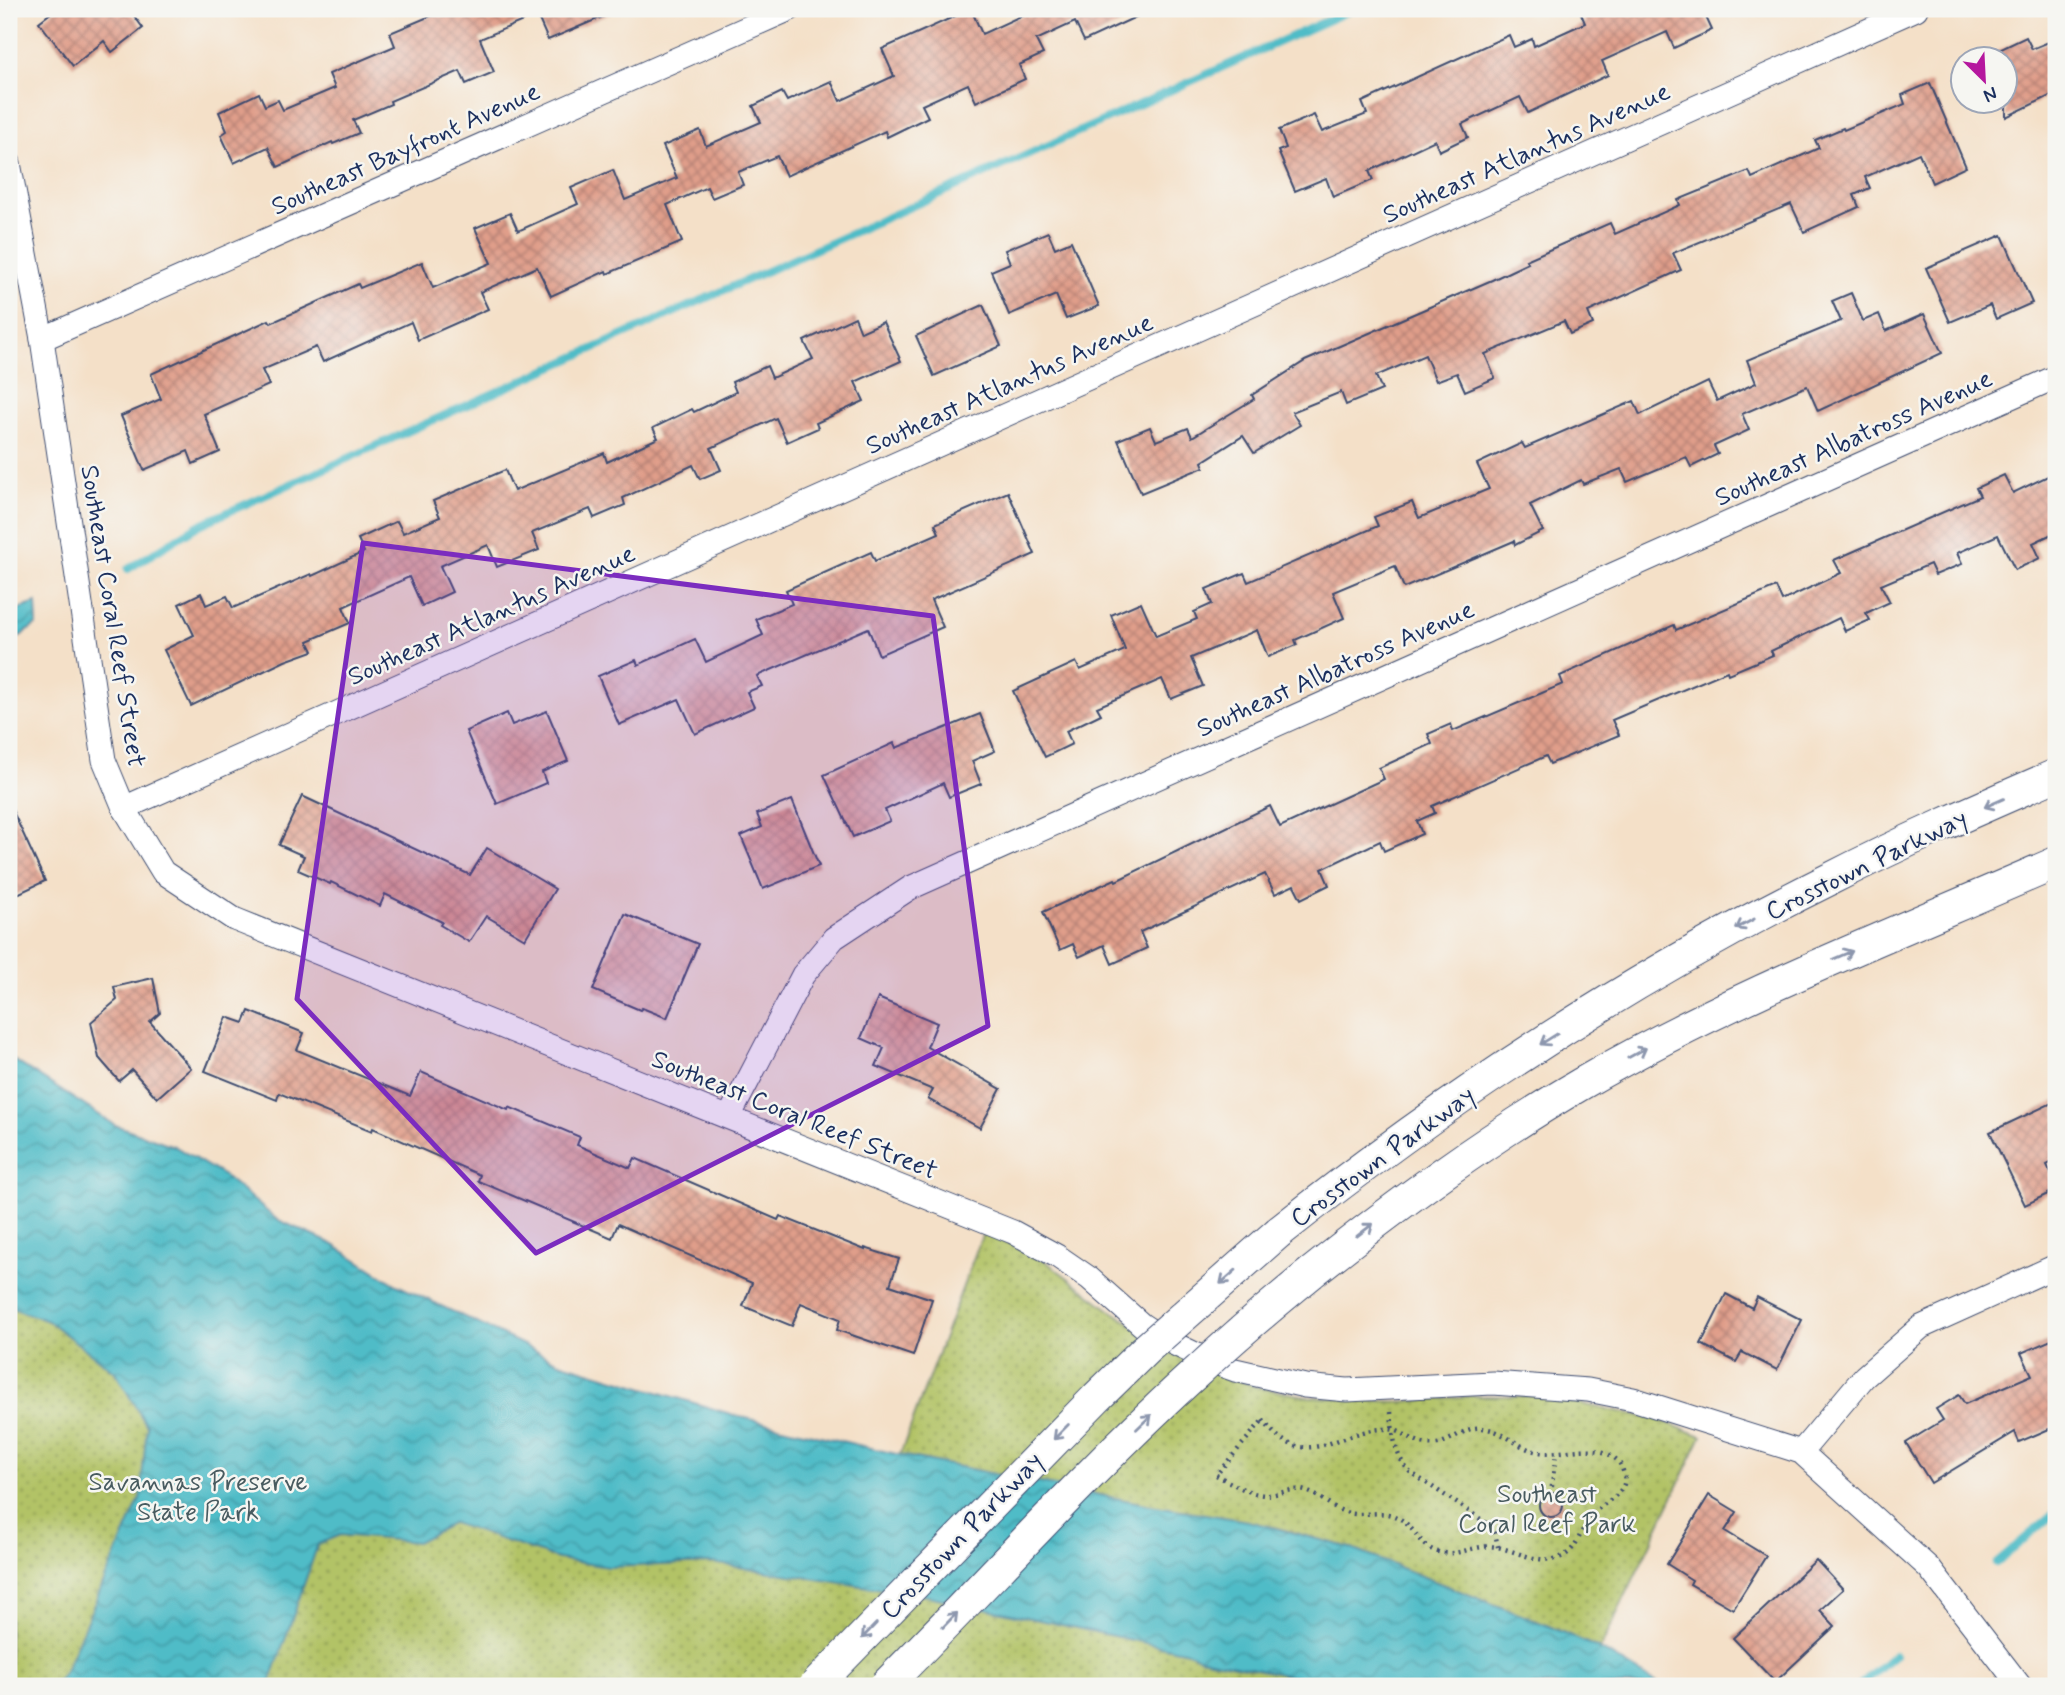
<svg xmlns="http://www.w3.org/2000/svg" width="2065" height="1695" viewBox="0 0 2065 1695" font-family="Mynerve,sans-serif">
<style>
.park{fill:url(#park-dots);stroke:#667962;stroke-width:2}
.water{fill:url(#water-waves);stroke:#357692;stroke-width:2}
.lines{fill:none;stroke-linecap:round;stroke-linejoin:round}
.stream{stroke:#4fbcc7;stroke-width:8}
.building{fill:url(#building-cross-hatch)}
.street-casing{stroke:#3c4a6e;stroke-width:25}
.secondary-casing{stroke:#3c4a6e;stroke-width:34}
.path{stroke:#3c4a6e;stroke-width:4.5;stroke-dasharray:2 5;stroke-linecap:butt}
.street{stroke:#fff;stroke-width:23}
.secondary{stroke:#fff;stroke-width:32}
.secondary-bridge-casing{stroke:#3c4a6e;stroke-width:34;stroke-linecap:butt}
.secondary-bridge{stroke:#fff;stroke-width:32}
.oneway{stroke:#8d97ae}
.marked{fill:#7b2cbf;fill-opacity:0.2;stroke:#7b2cbf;stroke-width:5;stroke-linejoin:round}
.labels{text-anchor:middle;stroke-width:5;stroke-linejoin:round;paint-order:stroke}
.street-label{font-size:26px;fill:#1b2f5e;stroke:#f6f6f2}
.park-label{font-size:26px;fill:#485b60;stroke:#f6f6f2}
</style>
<defs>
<pattern id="park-dots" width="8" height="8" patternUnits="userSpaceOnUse" patternTransform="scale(1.75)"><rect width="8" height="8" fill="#b2c366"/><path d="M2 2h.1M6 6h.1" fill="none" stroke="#909f57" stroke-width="1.8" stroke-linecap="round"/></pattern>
<pattern id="water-waves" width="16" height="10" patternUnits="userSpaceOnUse" patternTransform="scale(1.75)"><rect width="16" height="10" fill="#4fbcc7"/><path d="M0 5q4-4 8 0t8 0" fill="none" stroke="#4199a5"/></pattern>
<pattern id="building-cross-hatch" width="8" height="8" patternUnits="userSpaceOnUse" patternTransform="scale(1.75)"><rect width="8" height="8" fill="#e09e8a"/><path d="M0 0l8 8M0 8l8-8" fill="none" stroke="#b58174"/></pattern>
</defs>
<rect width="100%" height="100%" fill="#f6f6f2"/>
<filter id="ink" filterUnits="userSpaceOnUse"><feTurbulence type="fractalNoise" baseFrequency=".0143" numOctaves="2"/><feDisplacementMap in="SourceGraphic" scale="14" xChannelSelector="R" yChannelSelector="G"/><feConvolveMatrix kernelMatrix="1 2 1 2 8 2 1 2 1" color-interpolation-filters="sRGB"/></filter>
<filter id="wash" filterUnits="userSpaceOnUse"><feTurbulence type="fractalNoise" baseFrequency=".00686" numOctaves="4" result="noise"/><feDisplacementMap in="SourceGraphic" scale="28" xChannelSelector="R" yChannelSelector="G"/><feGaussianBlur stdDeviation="1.57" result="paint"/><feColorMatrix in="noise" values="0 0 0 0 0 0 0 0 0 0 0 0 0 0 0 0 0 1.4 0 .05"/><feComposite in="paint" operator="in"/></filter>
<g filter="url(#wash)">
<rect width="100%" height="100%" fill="#f4e0c8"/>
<!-- park -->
<g class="park">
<polygon points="9,1212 1507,1686 9,1686"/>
<polygon points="983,1233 1021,1247 1044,1260 1113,1312 1186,1358 1256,1387 1311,1397 1400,1402 1471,1396 1540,1396 1657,1419 1702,1436 1600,1649 1544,1624 1347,1547 1270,1526 1150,1505 900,1455"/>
</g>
<!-- water -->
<g class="water">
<polygon points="36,603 37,624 9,644 9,613"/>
<polygon points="9,1057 115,1125 174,1146 227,1178 276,1219 332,1244 397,1285 559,1362 737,1416 900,1455 1150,1505 1248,1521 1347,1547 1544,1624 1600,1649 1661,1686 1340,1686 1200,1658 1192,1653 928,1596 712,1563 608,1567 558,1559 453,1523 417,1542 340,1535 318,1544 269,1686 54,1686 65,1671 140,1499 147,1426 115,1372 48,1321 9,1307"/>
</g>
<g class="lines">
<!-- stream -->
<g class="stream">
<polyline points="128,569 199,525 1353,9"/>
<polyline points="1996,1563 2056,1512"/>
<polyline points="1859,1686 1894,1655"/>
</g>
</g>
<g id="blocks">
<!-- building -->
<g class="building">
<polygon points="56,9 129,9 143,28 112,52 104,41 73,66 39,22"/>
<polygon points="447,9 621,9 548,40 537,15 480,39 494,72 466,84 460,71 390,101 391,104 353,120 359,133 333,144 332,142 278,167 268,147 234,163 221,135 227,131 219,112 259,93 265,106 278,100 283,110 335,88 329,74 395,46 390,33"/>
<polygon points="971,9 982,34 1036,9 1153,9 1084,41 1075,22 1036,40 1043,54 1019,65 1025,79 976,102 968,84 922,105 928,117 887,137 885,131 786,176 777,156 738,172 743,185 712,198 707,187 667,205 682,242 607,274 606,271 551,296 537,267 480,292 488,309 418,340 411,322 323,362 316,347 262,370 269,385 204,414 220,452 193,464 188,451 144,470 121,416 161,399 151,374 269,320 271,323 358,284 360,288 422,262 433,288 491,263 475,228 510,213 518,231 578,204 571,188 613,170 625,200 677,178 663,146 700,130 706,146 761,122 753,106 782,92 787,101 831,81 840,101 894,76 882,49"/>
<polygon points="1579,9 1720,9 1705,15 1712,30 1674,48 1667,32 1602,61 1608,75 1528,113 1520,97 1462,124 1468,137 1439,151 1435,140 1369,171 1373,180 1333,197 1326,178 1295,191 1278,151 1286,148 1279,130 1314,115 1322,132 1367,114 1362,102 1509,35 1514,47 1532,39 1534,46 1585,23"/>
<polygon points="2026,37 2032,49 2056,39 2056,93 2006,117 2006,60 2001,60 1997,51"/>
<polygon points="1930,83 1966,167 1932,183 1919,153 1865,177 1870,188 1854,195 1859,207 1804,232 1791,204 1673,253 1681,270 1588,312 1593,324 1570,334 1564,321 1485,354 1495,378 1465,391 1457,373 1436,381 1425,355 1376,376 1382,390 1346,405 1341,392 1292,412 1300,425 1254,453 1243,436 1202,462 1204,467 1141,493 1118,440 1150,427 1156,441 1188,428 1192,437 1254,399 1252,395 1305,361 1492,280 1528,263 1526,260 1610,223 1615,234 1680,205 1678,200 1749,171 1752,178 1819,148 1815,140 1843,128 1844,130 1905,104 1902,95"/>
<polygon points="1048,232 1055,248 1071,241 1099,306 1066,319 1056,295 1009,315 991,271 1010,263 1005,250"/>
<polygon points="2002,235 2032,303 1996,319 1990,305 1950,322 1926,268"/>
<polygon points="1851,293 1863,321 1879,314 1886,331 1924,314 1942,353 1818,411 1807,386 1742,414 1749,430 1714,446 1718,454 1691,467 1686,457 1627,482 1621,469 1583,484 1581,480 1530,505 1543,531 1515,545 1514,541 1404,588 1395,566 1333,592 1344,618 1295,640 1297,645 1268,657 1257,630 1191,658 1203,686 1171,699 1162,679 1097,707 1101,714 1066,731 1072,744 1045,757 1013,691 1076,662 1080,670 1125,650 1111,615 1141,602 1156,636 1197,619 1194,612 1212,604 1206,589 1244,573 1248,582 1378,526 1374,517 1412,502 1419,518 1489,489 1477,464 1522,443 1525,448 1634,401 1640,415 1708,382 1717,401 1756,383 1747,360 1841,321 1832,301"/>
<polygon points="983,305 1001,346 934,376 916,336"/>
<polygon points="855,317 861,332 883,322 901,361 855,382 864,401 816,423 818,428 787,442 776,418 711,448 721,470 700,479 693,465 623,498 625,505 594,518 590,509 532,533 539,550 497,567 488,545 440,566 452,592 422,606 409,577 343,607 350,623 308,641 313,651 285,661 191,706 164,650 194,635 179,604 201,593 206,605 227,596 233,608 311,574 312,576 364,552 358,539 397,521 403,533 440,517 433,501 505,470 514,491 604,453 607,462 658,438 653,428 692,409 694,412 736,392 732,382 767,366 772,378 813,359 804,341"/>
<polygon points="2056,472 2056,532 2033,543 2040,558 2015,570 1998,535 1957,553 1962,564 1935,575 1930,564 1881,585 1890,602 1866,613 1870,620 1845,631 1839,618 1771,651 1773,655 1728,674 1727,671 1612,720 1619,735 1550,764 1546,756 1432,806 1435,813 1417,821 1422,834 1384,851 1380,841 1322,869 1329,885 1301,899 1294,885 1275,894 1265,874 1140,932 1147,948 1112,964 1104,945 1079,957 1073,944 1060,950 1043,912 1115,879 1116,881 1270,806 1280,827 1384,779 1379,768 1432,744 1428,734 1451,724 1453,731 1563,684 1560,676 1674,625 1676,630 1776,587 1782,601 1841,573 1834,560 1980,496 1976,488 2004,475 2013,493"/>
<polygon points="1008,492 1035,554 931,600 943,627 879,655 868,628 757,676 762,686 747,692 754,707 695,734 679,699 619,725 598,676 636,660 638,665 695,639 706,662 763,635 756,619 792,604 786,590 871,552 875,561 939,533 935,524"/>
<polygon points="547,711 568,761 542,772 546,783 497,804 466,731 507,713 512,725"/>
<polygon points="980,714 995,751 972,761 981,784 949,797 943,783 885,810 890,821 853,837 824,775 894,743 896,748"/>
<polygon points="302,796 470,875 487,848 555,889 525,939 486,916 469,942 440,925 442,922 385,894 380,906 331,882 330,884 298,870 304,856 279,845"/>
<polygon points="792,800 819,866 763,889 741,836 762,827 757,814"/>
<polygon points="9,803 45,881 9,898"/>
<polygon points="625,914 698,944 667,1018 642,1008 640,1010 593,990"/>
<polygon points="153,978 160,1013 150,1022 191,1068 157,1098 132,1070 119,1081 99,1058 91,1022 117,1000 114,987"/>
<polygon points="878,998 937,1023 927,1047 1001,1089 980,1128 928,1099 933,1090 876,1066 884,1048 861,1038"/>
<polygon points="249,1011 304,1033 297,1050 410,1096 421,1072 508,1110 509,1107 580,1137 577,1145 630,1168 635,1158 778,1220 780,1216 865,1250 865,1248 899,1259 890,1285 932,1299 913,1356 837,1330 840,1319 801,1303 792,1326 743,1306 752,1283 618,1224 612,1238 478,1181 480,1175 373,1128 372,1131 279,1093 277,1100 205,1071 227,1017 244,1023"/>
<polygon points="2056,1101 2056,1160 2047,1165 2056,1184 2056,1190 2025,1205 1990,1132"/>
<polygon points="1726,1294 1752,1308 1757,1297 1802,1320 1777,1370 1742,1352 1736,1362 1701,1344"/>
<polygon points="2056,1338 2056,1426 2019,1442 2015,1432 1931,1483 1906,1443 1943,1420 1936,1409 1959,1395 1965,1404 2032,1375 2021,1353"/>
<circle cx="1551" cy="1505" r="12"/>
<polygon points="1709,1495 1737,1512 1725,1531 1766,1556 1733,1609 1690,1584 1692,1580 1667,1564"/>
<polygon points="1816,1560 1843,1589 1820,1610 1835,1626 1775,1682 1733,1638"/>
</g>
</g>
</g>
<g filter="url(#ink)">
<use href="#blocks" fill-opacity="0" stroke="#3c4a6e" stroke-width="2"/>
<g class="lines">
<!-- street casing -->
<g class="street-casing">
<g id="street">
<polyline points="9,163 42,339 104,760 124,808 163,872 234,919 1013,1232 1057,1256 1089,1278 1142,1325 1162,1338 1212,1362 1235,1370 1305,1386 1347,1390 1493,1383 1588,1390 1633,1399 1801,1452 1929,1568 2020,1686"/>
<polyline points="42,339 790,9"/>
<polyline points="124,808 1916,9"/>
<polyline points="729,1117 803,975 834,938 910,888 2056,377"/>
<polyline points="1801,1452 1864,1377 1921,1327 2056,1266"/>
</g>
</g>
<!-- secondary casing -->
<g class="secondary-casing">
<g id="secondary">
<path d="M1279 1232C1450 1096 1634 976 1830 879 1904 841 1980 808 2056 775"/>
<path d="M1311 1273C1398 1204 1485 1140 1581 1084 1732 996 1896 933 2056 863"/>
</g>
</g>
<!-- path -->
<g class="path">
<path d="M1391 1412C1393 1435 1394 1455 1410 1472L1488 1524 1495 1533 1498 1547"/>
<path d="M1263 1420C1305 1477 1339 1427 1388 1429 1405 1430 1415 1447 1437 1444 1453 1441 1466 1426 1481 1428 1503 1429 1518 1449 1539 1452 1564 1456 1595 1440 1617 1460 1622 1465 1626 1477 1624 1484 1619 1498 1599 1505 1590 1517 1578 1534 1577 1555 1554 1559 1534 1562 1516 1551 1497 1547 1474 1543 1457 1559 1435 1551 1420 1545 1414 1527 1400 1519 1383 1508 1366 1517 1349 1513 1331 1509 1319 1493 1301 1490 1289 1488 1276 1496 1265 1495 1248 1494 1230 1482 1216 1475Z"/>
<polyline points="1551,1494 1556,1452"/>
</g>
<!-- street -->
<use href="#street" class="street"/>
<!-- secondary -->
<use href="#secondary" class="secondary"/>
<!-- secondary-bridge casing -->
<g class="secondary-bridge-casing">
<g id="secondary-bridge">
<polyline points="815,1686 1097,1397 1145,1350 1279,1232"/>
<path d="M885 1686C990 1581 1089 1469 1199 1370 1235 1336 1273 1304 1311 1273"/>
</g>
</g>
<!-- secondary-bridge -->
<use href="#secondary-bridge" class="secondary-bridge"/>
</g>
<!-- one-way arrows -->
<defs><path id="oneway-shaft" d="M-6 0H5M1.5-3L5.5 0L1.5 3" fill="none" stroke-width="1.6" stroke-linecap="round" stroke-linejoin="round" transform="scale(1.75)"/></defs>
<g class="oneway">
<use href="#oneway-shaft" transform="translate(1994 803) rotate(156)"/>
<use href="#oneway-shaft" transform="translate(1745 924) rotate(152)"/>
<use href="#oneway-shaft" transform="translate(1843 955) rotate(-23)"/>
<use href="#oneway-shaft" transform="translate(1549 1039) rotate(148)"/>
<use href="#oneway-shaft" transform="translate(1637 1053) rotate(-29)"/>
<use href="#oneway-shaft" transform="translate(1365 1230) rotate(-38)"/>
<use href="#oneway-shaft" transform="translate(1228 1277) rotate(139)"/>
<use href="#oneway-shaft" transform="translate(1144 1422) rotate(-44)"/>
<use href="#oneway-shaft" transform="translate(1061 1432) rotate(135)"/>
<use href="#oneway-shaft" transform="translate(950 1620) rotate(-46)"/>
<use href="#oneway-shaft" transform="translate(869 1631) rotate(134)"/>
</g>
</g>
<!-- marked area -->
<path class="marked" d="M363 543 933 616 988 1026 536 1253 297 999Z"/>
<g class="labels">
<!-- street labels -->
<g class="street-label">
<text transform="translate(405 148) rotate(-24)" y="9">Southeast Bayfront Avenue</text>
<text transform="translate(1526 152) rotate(-24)" y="9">Southeast Atlantus Avenue</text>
<text transform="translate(1009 383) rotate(-24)" y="9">Southeast Atlantus Avenue</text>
<text transform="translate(1853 437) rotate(-24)" y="9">Southeast Albatross Avenue</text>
<text transform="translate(491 614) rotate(-24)" y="9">Southeast Atlantus Avenue</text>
<text transform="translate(114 616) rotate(81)" y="9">Southeast Coral Reef Street</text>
<text transform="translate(1335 668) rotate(-24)" y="9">Southeast Albatross Avenue</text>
<text transform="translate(1866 864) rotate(-26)" y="9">Crosstown Parkway</text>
<text transform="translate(795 1114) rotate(22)" y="9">Southeast Coral Reef Street</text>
<text transform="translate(1382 1156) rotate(-36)" y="9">Crosstown Parkway</text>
<text transform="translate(961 1535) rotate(-46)" y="9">Crosstown Parkway</text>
</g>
<!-- park labels -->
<g class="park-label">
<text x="198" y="1490">Savannas Preserve<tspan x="198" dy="30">State Park</tspan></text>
<text x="1547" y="1502">Southeast<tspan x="1547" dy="30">Coral Reef Park</tspan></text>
</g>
</g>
<!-- margin -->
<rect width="2065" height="1695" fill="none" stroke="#f6f6f2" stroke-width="35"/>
<!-- north arrow -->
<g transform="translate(1984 80) rotate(156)"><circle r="33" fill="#f6f6f2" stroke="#9ea6b7" stroke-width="2"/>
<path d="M0-5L12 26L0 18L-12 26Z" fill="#b5179e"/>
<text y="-10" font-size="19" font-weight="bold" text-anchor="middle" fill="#1b2f5e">N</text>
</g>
</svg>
